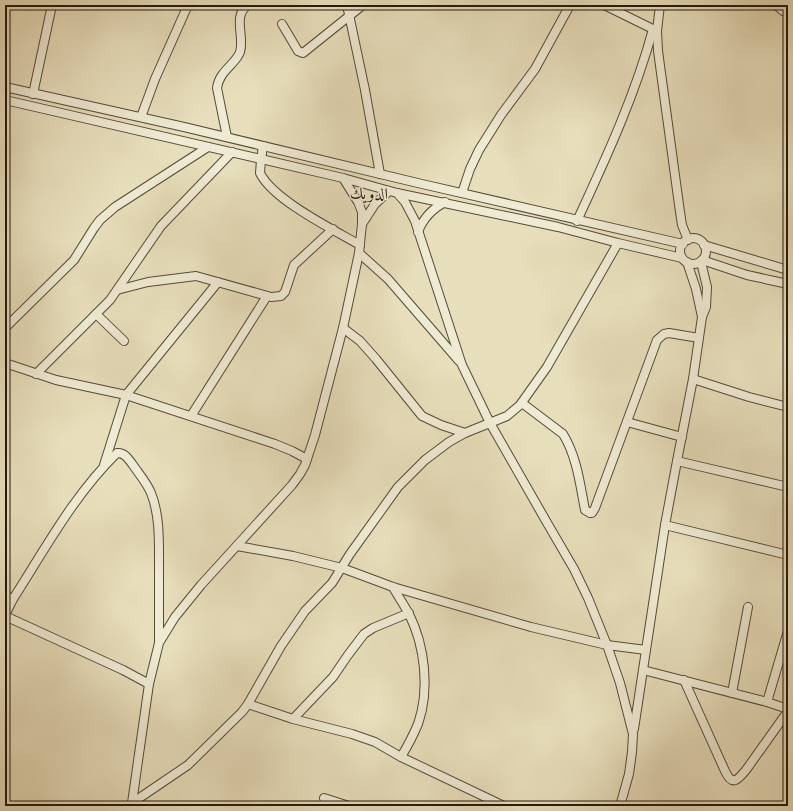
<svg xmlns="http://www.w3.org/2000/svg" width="793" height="811" viewBox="0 0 793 811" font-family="'Old Standard TT',Amiri,serif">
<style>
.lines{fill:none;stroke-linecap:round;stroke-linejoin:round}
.minor-casing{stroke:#564a38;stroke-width:10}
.minor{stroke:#efead3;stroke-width:8}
.labels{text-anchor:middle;stroke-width:3;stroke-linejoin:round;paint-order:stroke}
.neighbourhood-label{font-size:16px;fill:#25190c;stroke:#efead3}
</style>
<rect width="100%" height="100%" fill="#e7debb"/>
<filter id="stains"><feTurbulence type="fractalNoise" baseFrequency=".005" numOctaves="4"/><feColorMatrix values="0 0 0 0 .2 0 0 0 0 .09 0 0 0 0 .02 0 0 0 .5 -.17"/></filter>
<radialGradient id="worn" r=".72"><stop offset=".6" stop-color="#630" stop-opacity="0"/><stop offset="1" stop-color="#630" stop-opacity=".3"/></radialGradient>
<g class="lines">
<!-- minor casing -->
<g class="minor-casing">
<g id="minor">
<polyline points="347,5 365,90 380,174"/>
<polyline points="604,5 657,31"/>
<polyline points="660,5 657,31 658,51 680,212 682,225 688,240"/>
<polyline points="776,5 783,11 788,11"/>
<polyline points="282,24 298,51 303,53 363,5"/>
<polyline points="5,87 184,127 422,184 683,244"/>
<polyline points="33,94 52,5"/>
<polyline points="5,100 343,178 397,193 558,227 618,243 682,258"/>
<polyline points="141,117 155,79 188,5"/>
<path d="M227 137 217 88C219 71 236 64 240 52 245 36 232 16 248 5"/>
<path d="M263 146 261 160 260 173C273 200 334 230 360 245"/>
<polyline points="397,193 405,202 415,221 462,365 490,423 546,521 574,569 588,598 607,645 620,683 633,734 632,752 629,774 620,806"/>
<polyline points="462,193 470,169 479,150 501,115 535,69 570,5"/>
<path d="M577 221C606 158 635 96 653 29"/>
<polyline points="362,224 375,204 389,191"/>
<path d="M418 232C423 218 432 209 445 202"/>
<circle cx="693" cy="251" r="13"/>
<polyline points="704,245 788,270"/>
<polyline points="359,253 388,279 459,361"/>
<polyline points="702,260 747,275 788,284"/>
<polyline points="687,262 696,289 702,317"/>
<polyline points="117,290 148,282 196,276 271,297 281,296 285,292 294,265 333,229"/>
<polyline points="96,314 124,341"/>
<polyline points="5,328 74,260 94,228 100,220 115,207 208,147"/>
<polyline points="343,328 360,341 376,359 422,416 441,425 465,433 507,416 520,405 547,367 618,243"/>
<polyline points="5,363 56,380 126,395 275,444 292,451 307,459"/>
<polyline points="36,374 110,300 161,226 232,152"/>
<polyline points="693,379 749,397 788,407"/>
<path d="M522 403 563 434C577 457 580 484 585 510L590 513H592L595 508 657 340 664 334 669 333 699 338"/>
<polyline points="191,416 267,296"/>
<polyline points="627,422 682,437"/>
<polyline points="677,461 788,487"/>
<polyline points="104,465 126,395 218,282"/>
<polyline points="665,525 788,555"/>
<polyline points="237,546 293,556 342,568 393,587 531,627 607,645 646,650"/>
<path d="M393 587C398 596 404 605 409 614 425 646 430 690 418 724 413 736 407 747 401 757"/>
<polyline points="5,596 13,599"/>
<path d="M5 615 13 599C45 549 74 495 117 453 125 452 129 460 133 465 139 474 147 483 151 493 160 515 159 543 159 566 159 591 159 617 159 642"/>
<polyline points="5,616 123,670 149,684 132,803"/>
<polyline points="788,631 767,702 788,709"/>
<polyline points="643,670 767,702"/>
<path d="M684 680 725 771C732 786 737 781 746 770L788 711"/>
<polyline points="149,684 159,643 175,617 201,585 292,485 300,474 305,465 315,435 343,328 359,253 362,224 362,212 358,202 343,178"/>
<polyline points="732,693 748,607"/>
<polyline points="248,704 281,646 305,611 332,583 350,554 398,487 425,460 449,442 465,433"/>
<polyline points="293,719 333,677 348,655 364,634 373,628 409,613"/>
<polyline points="634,729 665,525 677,461 693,379 702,317 706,307 707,287 701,262"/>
<polyline points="324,798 349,806"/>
<polyline points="131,806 132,803 188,765 242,712 248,704 293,719 352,734 375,742 401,757 504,806"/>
</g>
</g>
<!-- minor -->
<use href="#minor" class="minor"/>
</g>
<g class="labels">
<!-- neighbourhood labels -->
<g class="neighbourhood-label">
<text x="369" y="199">الدويك</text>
</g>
</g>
<!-- margin -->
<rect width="793" height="811" fill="none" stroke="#e7debb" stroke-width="20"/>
<rect x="6" y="6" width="781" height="799" fill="none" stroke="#25190c" stroke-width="2"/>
<rect x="10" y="10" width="773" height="791" fill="none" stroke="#25190c"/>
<rect width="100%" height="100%" filter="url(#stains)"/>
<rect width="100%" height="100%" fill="url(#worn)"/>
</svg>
